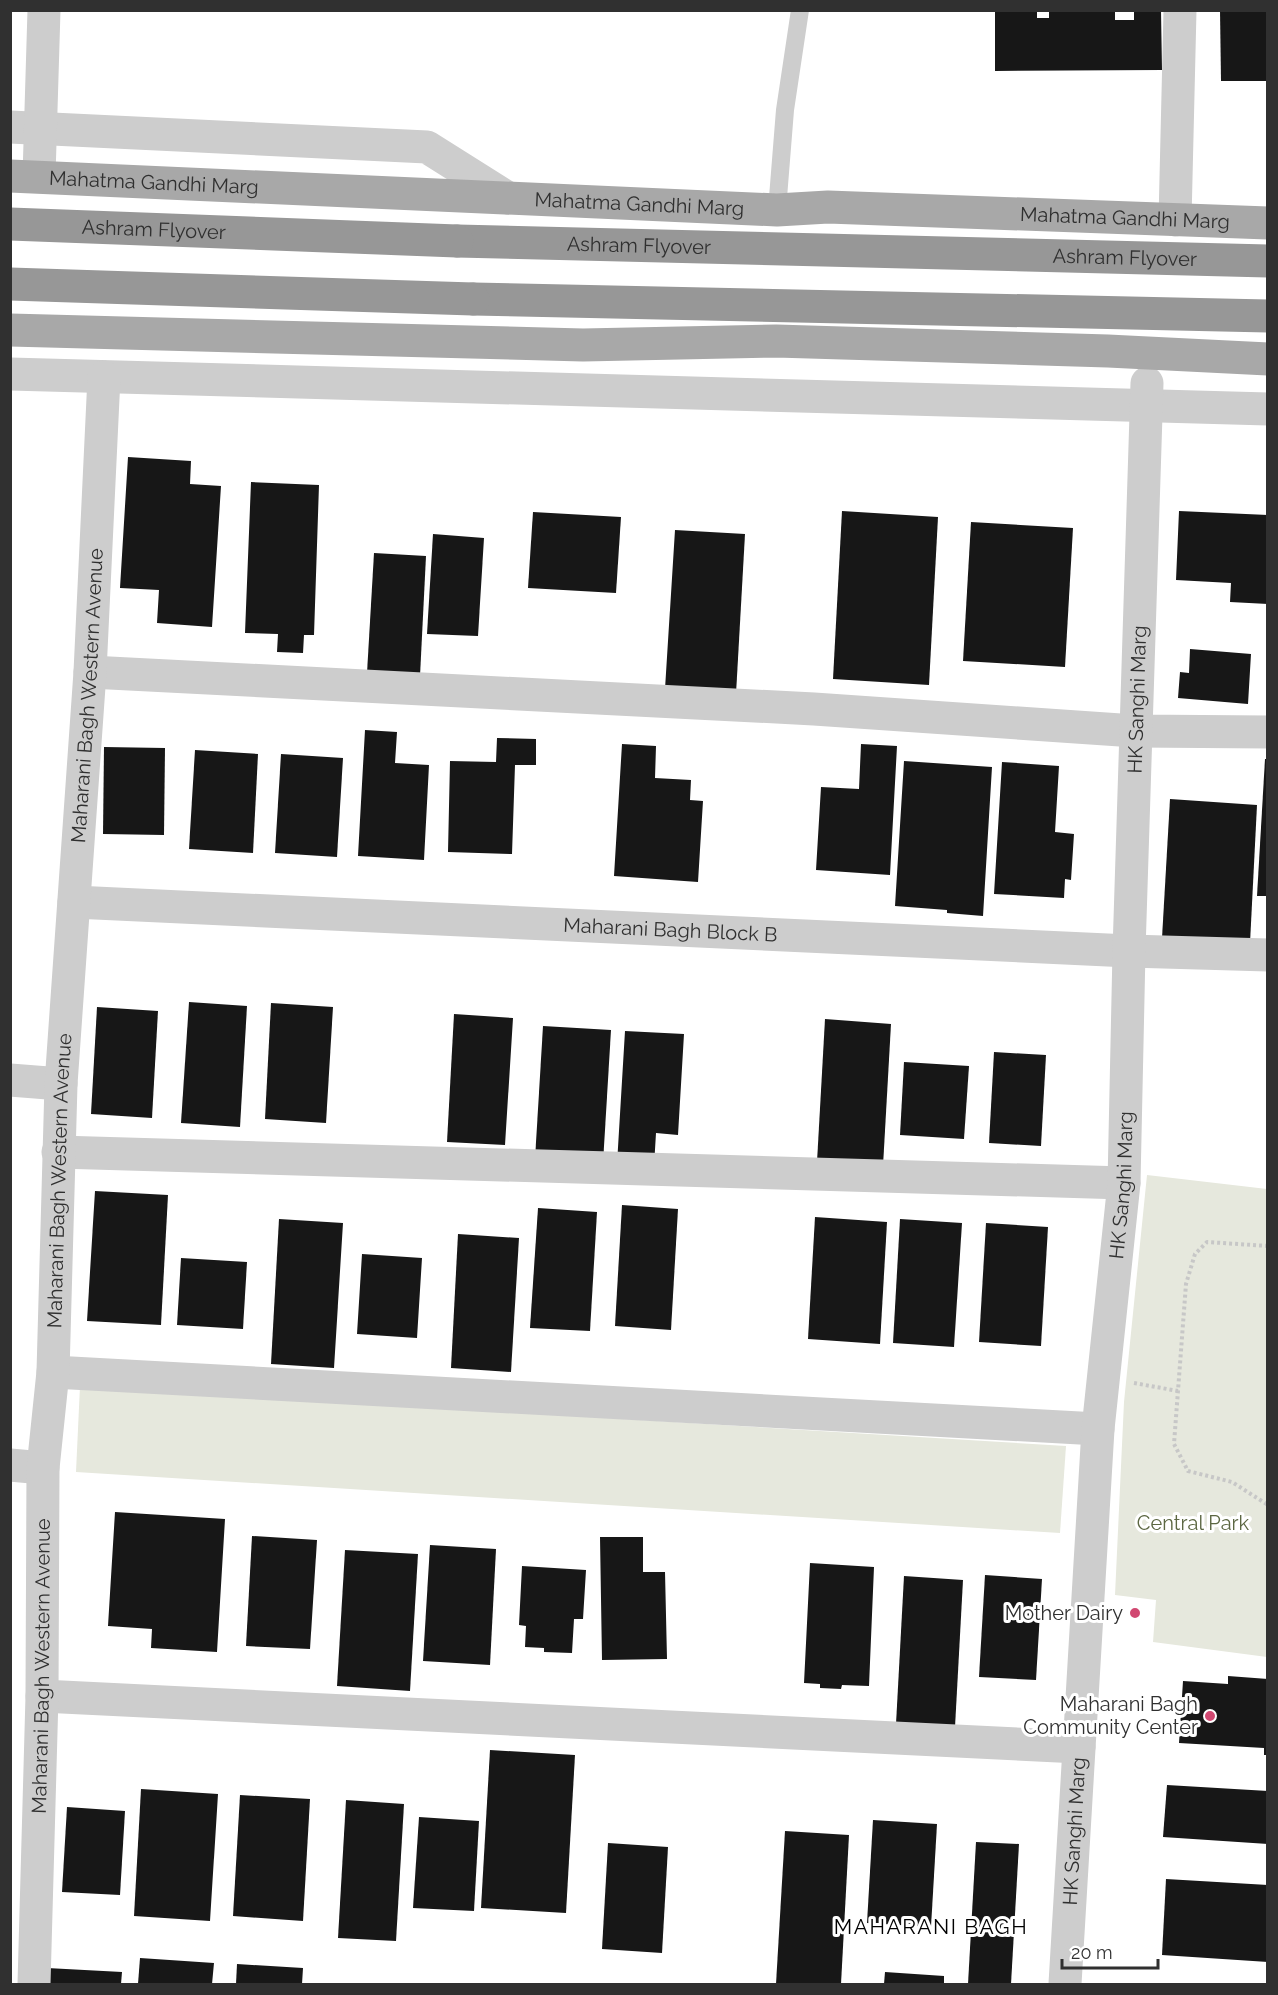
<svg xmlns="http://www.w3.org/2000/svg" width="1278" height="1995" viewBox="0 0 1278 1995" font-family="Raleway,sans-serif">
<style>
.green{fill:#e6e8dd}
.building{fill:#171717}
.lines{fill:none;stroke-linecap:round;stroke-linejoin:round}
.path{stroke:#c7c7c7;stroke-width:4;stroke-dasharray:3 3;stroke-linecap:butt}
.lane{stroke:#cdcdcd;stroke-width:18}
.street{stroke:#cdcdcd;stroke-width:33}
.primary{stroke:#a8a8a8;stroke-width:33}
.highway{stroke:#979797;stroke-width:33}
.highway-bridge{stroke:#979797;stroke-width:33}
.poi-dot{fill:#d14871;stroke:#fff;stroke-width:2}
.labels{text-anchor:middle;stroke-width:6;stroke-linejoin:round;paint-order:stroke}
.street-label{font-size:20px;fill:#303030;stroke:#fff}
.park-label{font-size:20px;fill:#5c6742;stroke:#fff}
.poi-label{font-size:20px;fill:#303030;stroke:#fff;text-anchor:end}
.neighbourhood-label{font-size:21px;letter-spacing:1.5px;fill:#000;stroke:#fff}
</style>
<rect width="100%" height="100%" fill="#fff"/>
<!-- green -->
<g class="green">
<polygon points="1147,1175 1267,1189 1267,1657 1153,1642 1156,1600 1115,1595 1124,1402"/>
<polygon points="80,1386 1066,1446 1060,1533 76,1472"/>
</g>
<!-- building -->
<g class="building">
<polygon points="995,10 1037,10 1037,18 1049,18 1049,10 1115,10 1115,20 1134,20 1134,10 1161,10 1162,70 995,71"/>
<polygon points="1220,10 1268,10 1268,81 1221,81"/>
<polygon points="128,457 191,461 190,484 221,486 212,627 157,623 159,590 120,588"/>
<polygon points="251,482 319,485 314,635 304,635 303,653 277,652 278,634 245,633"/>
<polygon points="842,511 938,517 929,685 833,679"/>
<polygon points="1179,511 1268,515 1268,604 1230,602 1231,583 1176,580"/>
<polygon points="533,512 621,517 616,593 528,588"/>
<polygon points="971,522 1073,528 1065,667 963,661"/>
<polygon points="675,530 745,534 736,694 665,689"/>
<polygon points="433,534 484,538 478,636 427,634"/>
<polygon points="374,553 426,556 420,676 367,673"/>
<polygon points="1190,649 1251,654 1248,704 1178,698 1180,672 1189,673"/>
<polygon points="365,730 397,732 395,763 429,765 424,860 358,856"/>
<polygon points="497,738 536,739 536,765 515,765 512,854 448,852 450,761 496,762"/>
<polygon points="622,744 656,746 655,778 691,780 690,800 703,801 698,882 614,876"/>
<polygon points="861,744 897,746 890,875 816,870 821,787 859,789"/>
<polygon points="104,747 165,748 164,835 103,834"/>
<polygon points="195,750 258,754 253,853 189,849"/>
<polygon points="281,754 343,758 337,857 275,853"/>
<polygon points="1265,759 1268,759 1268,896 1257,896"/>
<polygon points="904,761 992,767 983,916 947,913 947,910 895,906"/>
<polygon points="1002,762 1059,766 1055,832 1074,834 1071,880 1065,879 1064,898 994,894"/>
<polygon points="1170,799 1257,805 1250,943 1162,938"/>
<polygon points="189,1002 247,1006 240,1127 181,1123"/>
<polygon points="271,1003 333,1007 326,1123 265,1119"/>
<polygon points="97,1007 158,1011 152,1118 91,1114"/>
<polygon points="454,1014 513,1018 505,1145 447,1142"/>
<polygon points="825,1019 891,1024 883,1166 817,1162"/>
<polygon points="543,1026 611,1030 603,1163 535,1159"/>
<polygon points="625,1031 684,1034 678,1135 656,1133 654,1166 617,1164"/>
<polygon points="994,1052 1046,1055 1041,1146 989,1143"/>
<polygon points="904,1062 969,1066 964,1139 900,1135"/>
<polygon points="95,1191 168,1195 161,1325 87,1321"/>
<polygon points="622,1205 678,1209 671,1330 615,1326"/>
<polygon points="538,1208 597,1212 590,1331 530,1328"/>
<polygon points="815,1217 887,1222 880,1344 808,1339"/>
<polygon points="279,1219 343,1223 334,1368 271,1364"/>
<polygon points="900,1219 962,1223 954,1347 893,1343"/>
<polygon points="986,1223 1048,1227 1041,1346 979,1342"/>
<polygon points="458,1234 519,1238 511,1372 451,1368"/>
<polygon points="362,1254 422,1258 417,1338 357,1334"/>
<polygon points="181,1258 247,1262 243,1329 177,1325"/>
<polygon points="115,1512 225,1519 217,1652 151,1648 152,1629 108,1626"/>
<polygon points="252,1536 317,1540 310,1649 246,1646"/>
<polygon points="600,1537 643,1537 643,1572 665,1572 667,1659 602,1660"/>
<polygon points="430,1545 496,1549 490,1665 423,1661"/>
<polygon points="345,1550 418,1554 410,1691 337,1686"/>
<polygon points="810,1563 874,1567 869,1686 842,1685 841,1689 820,1688 820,1684 804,1683"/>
<polygon points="522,1566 586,1570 583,1619 574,1619 572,1653 544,1652 544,1648 525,1647 526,1626 519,1625"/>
<polygon points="985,1575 1042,1579 1036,1680 979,1677"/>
<polygon points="904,1576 963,1580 955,1727 896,1724"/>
<polygon points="1228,1676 1268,1679 1268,1755 1264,1755 1264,1748 1179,1743 1183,1681 1228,1684"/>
<polygon points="490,1750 575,1755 566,1913 481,1908"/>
<polygon points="1167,1785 1268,1791 1268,1844 1163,1837"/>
<polygon points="141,1789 218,1794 210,1921 134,1916"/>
<polygon points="240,1795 310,1799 303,1921 233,1916"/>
<polygon points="346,1800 404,1804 396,1941 338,1938"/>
<polygon points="67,1807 125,1811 120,1895 62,1892"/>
<polygon points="419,1817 479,1821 474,1911 413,1908"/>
<polygon points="873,1820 937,1824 931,1927 867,1923"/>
<polygon points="785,1831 849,1835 841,1984 776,1984"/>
<polygon points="976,1842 1019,1844 1011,1984 968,1984"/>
<polygon points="608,1843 668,1847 662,1953 602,1949"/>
<polygon points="1166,1879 1268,1885 1268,1962 1162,1955"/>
<polygon points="140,1958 214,1963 212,1984 138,1984"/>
<polygon points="237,1964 303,1968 302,1984 236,1984"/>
<polygon points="47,1968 122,1972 121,1984 46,1984"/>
<polygon points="885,1972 944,1976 944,1984 884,1984"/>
</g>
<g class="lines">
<!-- path -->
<g class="path">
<polyline points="1268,1246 1207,1242 1195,1254 1186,1284 1174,1444 1188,1471 1232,1482 1268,1505"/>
<polyline points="1134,1383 1178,1391"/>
</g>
<!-- lane -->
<polyline class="lane" points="777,210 785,110 800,10"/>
<!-- street -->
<g class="street">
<polyline points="10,127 427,147 508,198"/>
<polyline points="39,176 44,10"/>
<polyline points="1175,220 1180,10"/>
<polyline points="10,374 1268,409"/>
<polyline points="90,672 814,709 1135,731 1268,732"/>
<path id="s1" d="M74 902 1129 951 1268 955"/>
<polyline points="10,1080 61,1084"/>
<polyline points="58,1152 1124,1183"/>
<polyline points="53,1372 1098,1429"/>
<polyline points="10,1465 43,1468"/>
<polyline points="42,1696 1079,1747"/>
<path id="s2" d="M34 1984 42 1696 43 1468 53 1372 61 1084 90 672 104 377"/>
<path id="s3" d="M1065 1984 1098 1429 1124 1183 1129 951 1147 383"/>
</g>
<!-- primary -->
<g class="primary">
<path id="s4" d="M10 176 777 210 828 207 1268 223"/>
<polyline points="10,330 583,345 776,341 1108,351 1268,359"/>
</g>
<!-- highway -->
<g class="highway">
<path id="s5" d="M457 241 1268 261"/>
<polyline points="473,299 1268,316"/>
</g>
<!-- highway-bridge -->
<g class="highway-bridge">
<path id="s6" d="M10 224 457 241"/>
<polyline points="10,284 473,299"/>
</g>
</g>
<!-- markers -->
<g class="poi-dot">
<circle cx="1135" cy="1613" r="6"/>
<circle cx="1210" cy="1716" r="6"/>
</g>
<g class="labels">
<!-- street labels -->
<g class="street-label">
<text dy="7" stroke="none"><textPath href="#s4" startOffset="144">Mahatma Gandhi Marg</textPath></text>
<text dy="7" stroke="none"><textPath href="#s4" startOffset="630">Mahatma Gandhi Marg</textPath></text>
<text dy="7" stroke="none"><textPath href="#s4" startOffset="1116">Mahatma Gandhi Marg</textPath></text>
<text dy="7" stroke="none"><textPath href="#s6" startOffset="144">Ashram Flyover</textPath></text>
<text dy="7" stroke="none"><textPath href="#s5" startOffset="182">Ashram Flyover</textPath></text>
<text dy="7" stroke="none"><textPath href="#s5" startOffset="668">Ashram Flyover</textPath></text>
<text dy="7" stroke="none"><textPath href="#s2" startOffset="1290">Maharani Bagh Western Avenue</textPath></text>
<text dy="7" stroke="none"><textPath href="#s3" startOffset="1287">HK Sanghi Marg</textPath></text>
<text dy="7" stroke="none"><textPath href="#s1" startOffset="597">Maharani Bagh Block B</textPath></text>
<text dy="7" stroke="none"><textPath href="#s2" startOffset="804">Maharani Bagh Western Avenue</textPath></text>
<text dy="7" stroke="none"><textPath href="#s3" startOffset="801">HK Sanghi Marg</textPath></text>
<text dy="7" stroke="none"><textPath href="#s2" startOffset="318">Maharani Bagh Western Avenue</textPath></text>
<text dy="7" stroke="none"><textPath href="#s3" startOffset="153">HK Sanghi Marg</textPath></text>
</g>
<!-- park labels -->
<g class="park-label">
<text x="1193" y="1530">Central Park</text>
</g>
<!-- poi labels -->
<g class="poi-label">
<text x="1123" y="1620">Mother Dairy</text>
<text x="1198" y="1711">Maharani Bagh<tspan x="1198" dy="23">Community Center</tspan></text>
</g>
<!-- neighbourhood labels -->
<g class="neighbourhood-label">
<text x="931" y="1934">MAHARANI BAGH</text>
</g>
</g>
<!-- border -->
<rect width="1278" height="1995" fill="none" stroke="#303030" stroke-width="24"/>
<!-- scale -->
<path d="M1062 1959v9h96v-9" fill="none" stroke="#303030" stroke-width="3"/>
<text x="1071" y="1959" font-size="18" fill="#303030" stroke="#ffffff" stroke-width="4.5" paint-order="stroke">20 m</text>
</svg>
